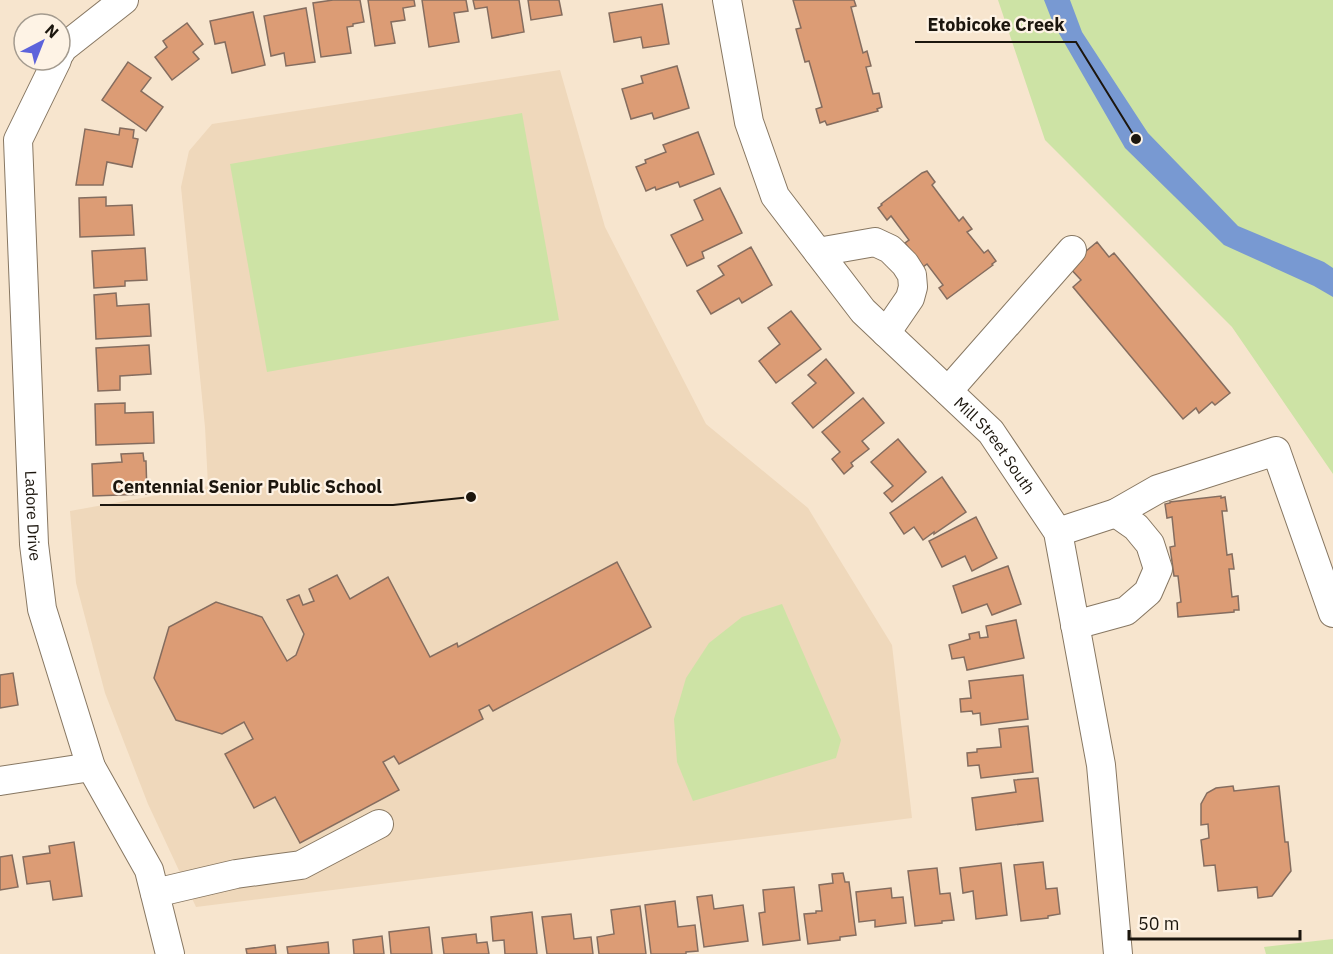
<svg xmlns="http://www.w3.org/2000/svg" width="1333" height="954" viewBox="0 0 1333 954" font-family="'IBM Plex Sans',sans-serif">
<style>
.built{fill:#efd8bb}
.green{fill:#cde3a5}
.water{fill:#7899d2}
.building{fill:#dc9c75;stroke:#856d5f;stroke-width:1.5}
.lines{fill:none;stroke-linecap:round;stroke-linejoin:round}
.minor-casing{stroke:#877762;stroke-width:30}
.minor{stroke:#fff;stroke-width:28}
.labels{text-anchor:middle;stroke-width:4.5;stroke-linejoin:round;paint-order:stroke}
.street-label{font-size:16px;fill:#1c160e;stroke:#fef3e5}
.leader{fill:none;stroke:#1c160e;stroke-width:2}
.callout-dot{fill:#1c160e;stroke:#fef3e5;stroke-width:2}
.callout-label{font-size:18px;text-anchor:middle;font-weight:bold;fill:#1c160e;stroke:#fef3e5;stroke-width:4.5;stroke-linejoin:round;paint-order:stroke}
</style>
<rect width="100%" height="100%" fill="#f7e5ce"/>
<!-- built -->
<polygon class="built" points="560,70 605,227 706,424 808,508 892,645 912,818 196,907 148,804 105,693 76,583 70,511 208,486 205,427 181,187 189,151 212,124"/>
<!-- green -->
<g class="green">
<polygon points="998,0 1333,0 1333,474 1232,327 1045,140"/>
<polygon points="522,113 559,320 267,372 230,164"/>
<polygon points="782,604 841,740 836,758 693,801 677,762 674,719 686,678 709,643 742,617"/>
<polygon points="1333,939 1333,954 1266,954 1264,947"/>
</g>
<!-- water -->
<polygon class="water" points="1044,0 1070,0 1082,32 1148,133 1211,198 1238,226 1324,262 1333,268 1333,297 1314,286 1224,245 1125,148 1053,23"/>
<!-- building -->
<g class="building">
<polygon points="333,0 360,0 364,22 353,24 353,26 347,27 351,53 321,57 313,3"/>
<polygon points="368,0 414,0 415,6 403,8 405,20 391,22 395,43 375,46"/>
<polygon points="422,0 466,0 468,11 454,13 459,42 429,47"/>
<polygon points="473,0 519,0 524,32 492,38 487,7 475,9"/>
<polygon points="528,0 559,0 562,15 531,20"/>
<polygon points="793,0 854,0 856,6 851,7 863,53 867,51 871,66 866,67 873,94 879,93 882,107 877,109 878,111 827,125 825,121 820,123 816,109 822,107 809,61 805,62 796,29 801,28"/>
<polygon points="662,4 669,44 643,48 641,37 614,42 609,13"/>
<polygon points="306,8 315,62 286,66 284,53 271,56 264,16"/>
<polygon points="253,12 265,65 232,73 225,42 215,44 210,21"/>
<polygon points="187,23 203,44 193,52 199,59 172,80 155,57 167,47 163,41"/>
<polygon points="128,62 151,78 141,91 163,107 146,131 102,100"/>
<polygon points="677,66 689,108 654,119 652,113 631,119 622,89 643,83 641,76"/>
<polygon points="120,128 134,130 133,138 138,139 132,167 107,162 103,185 76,185 85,129 119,135"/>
<polygon points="698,132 714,174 680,187 678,182 656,190 655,187 646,191 636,167 646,163 645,160 666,152 663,145"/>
<polygon points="927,171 935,182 932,185 959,221 963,217 972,229 967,232 984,253 988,250 996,261 992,264 993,265 947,299 939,288 943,285 927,264 923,267 905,243 909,240 891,216 887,220 878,208 882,205 881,204 922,173"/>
<polygon points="720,188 742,233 702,252 704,258 687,266 671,235 703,220 694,200"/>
<polygon points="106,197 106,206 132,205 134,235 80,237 79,198"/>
<polygon points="1097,242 1109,257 1114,253 1230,393 1215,405 1212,402 1199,413 1196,408 1183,419 1073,287 1081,280 1068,266"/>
<polygon points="751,247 772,285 742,303 739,298 711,314 697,291 724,275 718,266"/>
<polygon points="145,248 147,280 125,281 125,286 94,288 92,251"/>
<polygon points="116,293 117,306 149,304 151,336 96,339 94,295"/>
<polygon points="791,311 821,349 776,383 759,361 780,344 768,328"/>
<polygon points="149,345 151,374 120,376 120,390 98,391 96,348"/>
<polygon points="826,359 854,393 813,428 792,403 816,383 808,375"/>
<polygon points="863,398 884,423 862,441 869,449 851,463 853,466 844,474 832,459 840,452 822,432"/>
<polygon points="125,403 125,413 153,412 154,443 96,445 95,404"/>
<polygon points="898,439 926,472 892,502 884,493 893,486 871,462"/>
<polygon points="143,453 144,461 146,461 147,494 93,496 92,464 122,462 121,454"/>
<polygon points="942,477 966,512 934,534 934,532 923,540 914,527 904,534 890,513"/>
<polygon points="1221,496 1221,498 1225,497 1227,511 1222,511 1227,555 1232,554 1234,569 1229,569 1232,597 1238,596 1239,610 1234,610 1234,612 1178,617 1177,603 1181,602 1178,576 1174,576 1170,547 1175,546 1172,517 1167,518 1165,504 1170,503 1170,502"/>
<polygon points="976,517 997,558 972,571 965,556 942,567 929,541"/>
<polygon points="617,562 651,627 493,711 489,705 479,710 483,719 399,764 394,756 383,762 399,790 300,843 275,797 254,808 225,754 253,739 244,722 222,734 176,720 154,678 169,627 216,602 262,617 287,661 296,655 304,634 287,600 299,595 303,605 314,601 309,589 337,575 350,599 388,577 430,657 457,643 458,647"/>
<polygon points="1008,566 1021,604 992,615 987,604 962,613 953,586"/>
<polygon points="1016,620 1024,658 967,670 964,657 952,659 949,645 970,639 969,634 979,632 980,638 988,637 986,626"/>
<polygon points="13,673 18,705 0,708 0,675"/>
<polygon points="1023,675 1028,719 981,725 980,713 973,714 972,711 961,712 960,699 971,698 969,681"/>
<polygon points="1028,726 1033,772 981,778 979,765 968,766 967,753 977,752 977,749 1001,747 999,729"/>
<polygon points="1038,778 1043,821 976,830 972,798 1016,792 1014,780"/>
<polygon points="1233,786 1234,791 1279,786 1285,842 1288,842 1291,871 1272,896 1258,898 1257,887 1218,891 1215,865 1204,866 1201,840 1209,838 1208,824 1201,825 1201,804 1207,793 1216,788"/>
<polygon points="74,842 82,896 53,900 50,881 27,884 23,857 50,853 49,846"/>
<polygon points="12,855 18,887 0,890 0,857"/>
<polygon points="1043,862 1046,889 1057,888 1060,914 1048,916 1048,918 1021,921 1014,865"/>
<polygon points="1001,863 1007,915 976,919 973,891 963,893 960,868"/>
<polygon points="937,868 940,894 950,893 954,920 942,921 942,923 915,926 908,871"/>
<polygon points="843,873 845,882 849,882 856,935 840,937 840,940 808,944 804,914 816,913 816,911 822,911 819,885 833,883 832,874"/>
<polygon points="794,887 800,940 763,945 759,913 765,912 763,890"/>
<polygon points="891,888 892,898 903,897 906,923 875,927 875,920 859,922 856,892"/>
<polygon points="712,895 714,909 743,905 748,941 704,947 697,897"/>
<polygon points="675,901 678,927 695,925 698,951 686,952 686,954 651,954 645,905"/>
<polygon points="640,906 646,954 599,954 597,937 614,934 611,910"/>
<polygon points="532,912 537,954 505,954 504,940 493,941 491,917"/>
<polygon points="571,914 574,939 591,937 593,954 547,954 542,917"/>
<polygon points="429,927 432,954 391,954 389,932"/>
<polygon points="476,934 477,943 487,942 489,954 444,954 442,938"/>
<polygon points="382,936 384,954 354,954 353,940"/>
<polygon points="328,942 329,954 288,954 287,947"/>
<polygon points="275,945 276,954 247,954 246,949"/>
</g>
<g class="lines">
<!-- minor casing -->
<g class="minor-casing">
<g id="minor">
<path id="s1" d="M727 0 749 122 775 196 863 311 991 432 1058 532 1101 765 1118 954"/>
<polyline points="60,53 63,48 124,0"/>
<path id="s2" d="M57 60 18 140 34 544 42 609 91 767 149 870 170 954"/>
<polyline points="818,252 875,242 890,249 905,264 912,275 913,287 910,298 886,333"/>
<polyline points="948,391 1072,250"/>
<polyline points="1058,532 1116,513 1158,489 1276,451 1333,613"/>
<polyline points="1075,625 1126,611 1148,592 1158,569 1150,544 1136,527 1116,513"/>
<polyline points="0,781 91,767"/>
<polyline points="155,893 236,874 301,865 379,824"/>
</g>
</g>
<!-- minor -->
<use href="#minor" class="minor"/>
</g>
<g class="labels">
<!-- street labels -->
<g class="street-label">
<text dy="6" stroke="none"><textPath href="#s1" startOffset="536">Mill Street South</textPath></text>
<text dy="6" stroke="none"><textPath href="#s2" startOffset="465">Ladore Drive</textPath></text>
</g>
</g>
<!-- callouts -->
<path class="leader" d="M1136 139L1076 42H915M471 497L393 505H100"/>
<g class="callout-dot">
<circle cx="1136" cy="139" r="6"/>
<circle cx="471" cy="497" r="6"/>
</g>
<g class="callout-label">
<text x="996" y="31">Etobicoke Creek</text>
<text x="247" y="493">Centennial Senior Public School</text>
</g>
<!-- north arrow -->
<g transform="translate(42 42) rotate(42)"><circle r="28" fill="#fef3e5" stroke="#a49b8f" stroke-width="1.5"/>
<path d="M0-4.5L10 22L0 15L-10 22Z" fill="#5d63db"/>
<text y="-9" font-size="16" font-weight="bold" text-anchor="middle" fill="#1c160e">N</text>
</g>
<!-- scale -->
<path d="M1129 930v9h171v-9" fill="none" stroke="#1c160e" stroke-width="3"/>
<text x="1138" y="930" font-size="18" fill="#1c160e" stroke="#fef3e5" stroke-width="4.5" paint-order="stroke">50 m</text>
</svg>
